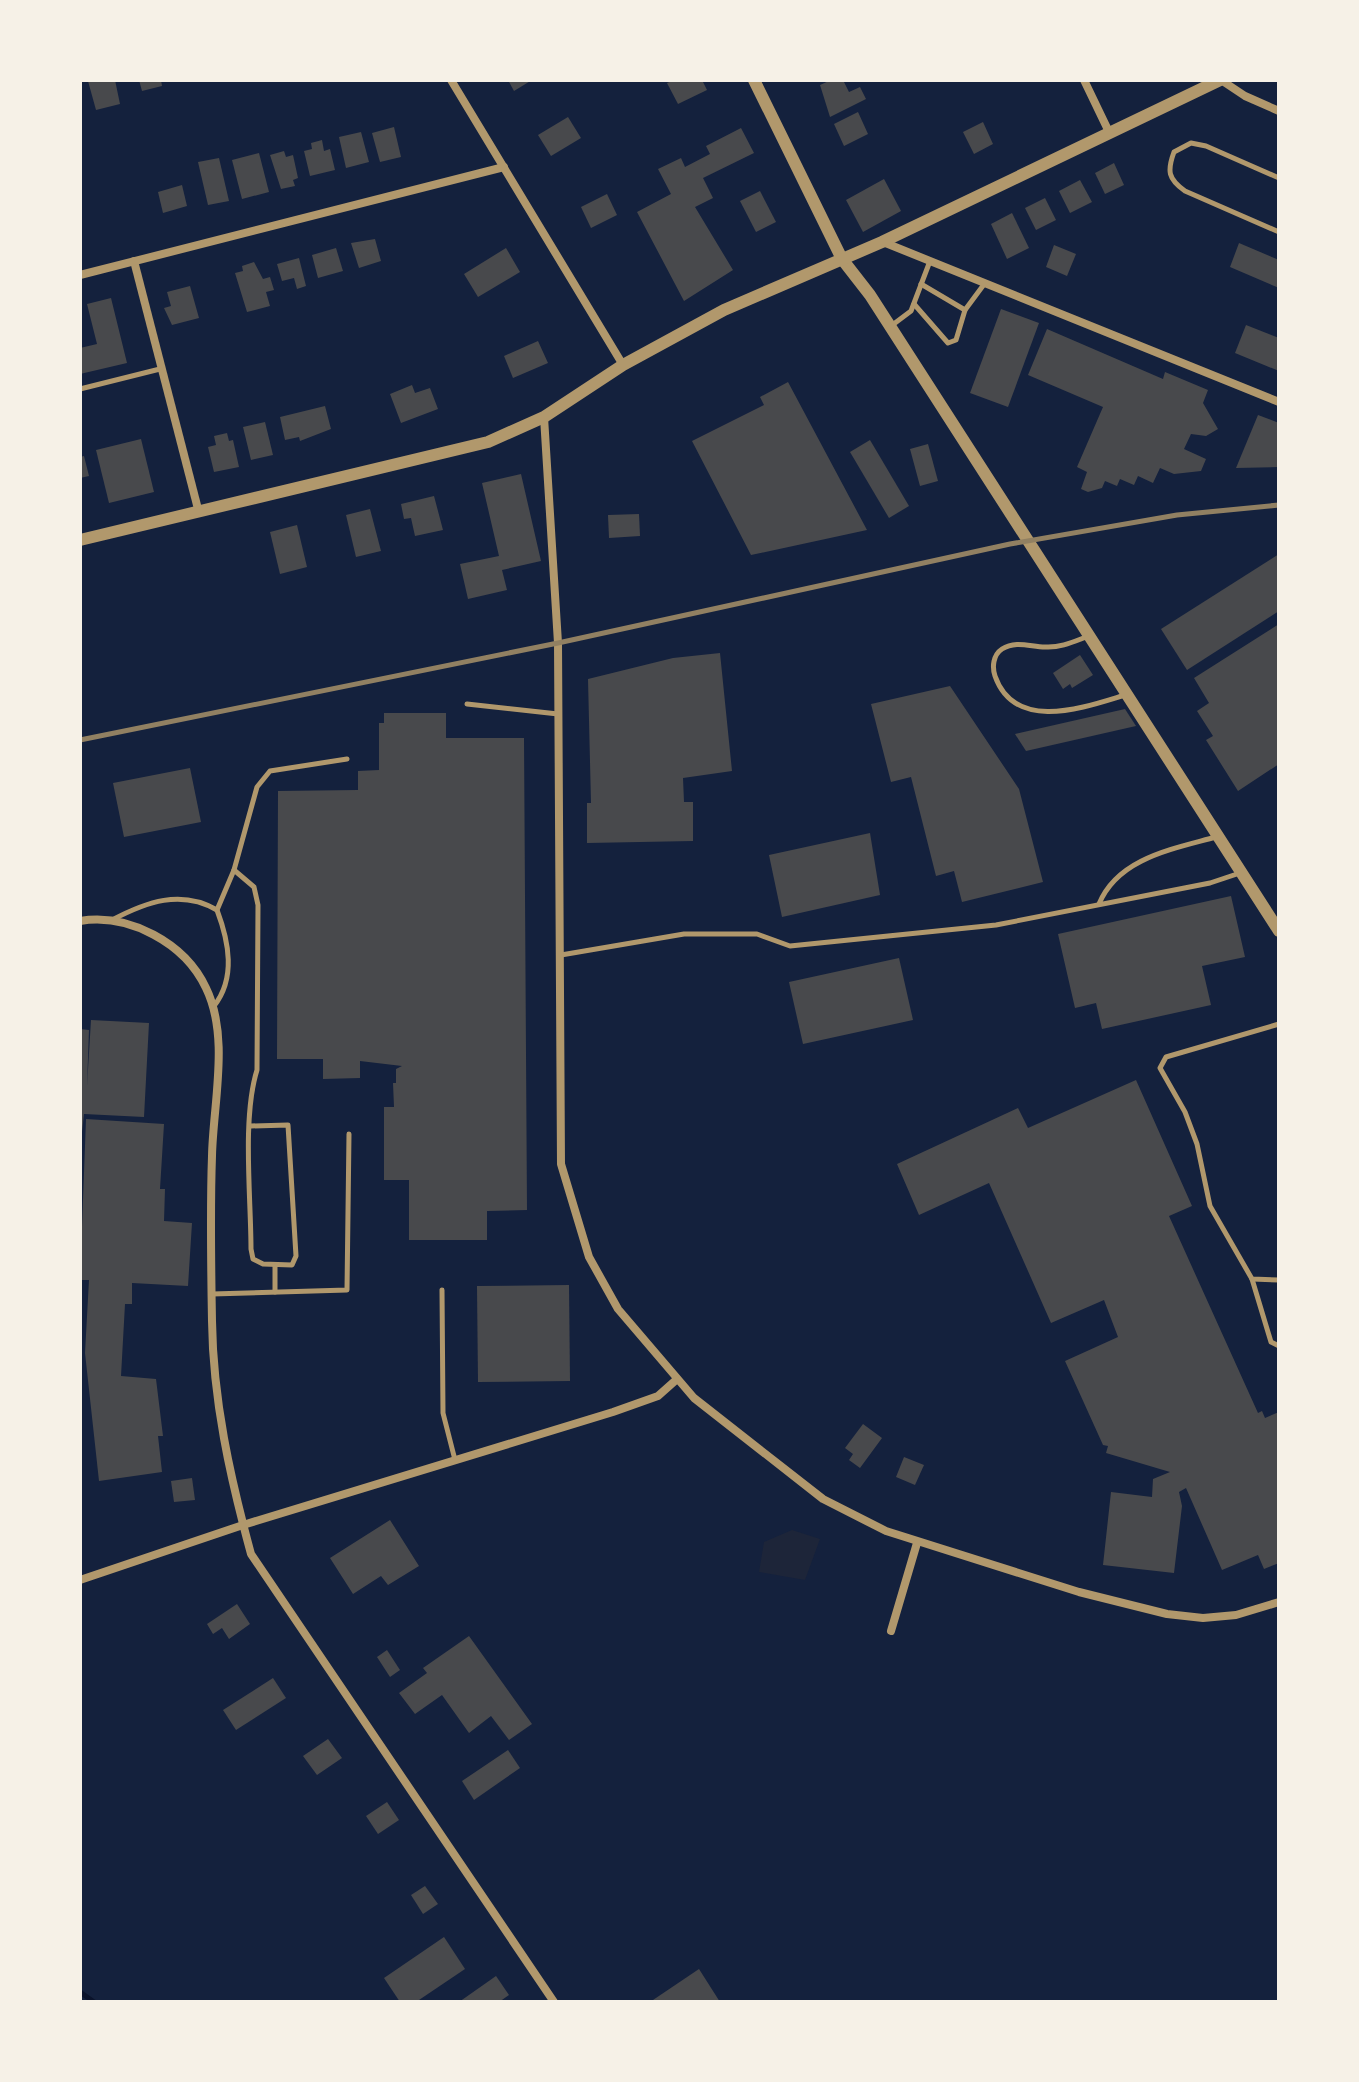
<svg xmlns="http://www.w3.org/2000/svg" width="1359" height="2082" viewBox="0 0 1359 2082" font-family="Karla,sans-serif">
<style>
.green{fill:#1d2539}
.lines{fill:none;stroke-linecap:round;stroke-linejoin:round}
.stream{stroke:#0b132b;stroke-width:5}
.building{fill:#48494c}
.service{stroke:#b1986c;stroke-width:5}
.minor{stroke:#b1986c;stroke-width:8}
.tertiary{stroke:#b1986c;stroke-width:12}
.rail{stroke:#918062;stroke-width:5}
</style>
<rect width="100%" height="100%" fill="#14213d"/>
<!-- green -->
<polygon class="green" points="792,1530 820,1539 805,1580 759,1572 764,1542"/>
<g class="lines">
<!-- stream -->
<polyline class="stream" points="80,1992 94,2002"/>
</g>
<!-- building -->
<g class="building">
<polygon points="93,80 115,80 120,104 96,110 88,81"/>
<polygon points="139,80 161,80 162,86 142,91"/>
<polygon points="508,80 532,80 514,91"/>
<polygon points="674,80 702,80 707,90 678,104 667,83"/>
<polygon points="831,80 843,80 849,92 860,87 866,99 830,117 820,85"/>
<polygon points="858,112 868,134 844,146 834,124"/>
<polygon points="568,117 581,138 551,156 538,135"/>
<polygon points="983,122 993,144 974,154 963,132"/>
<polygon points="394,127 401,157 380,162 372,133"/>
<polygon points="741,128 754,153 703,178 713,198 695,207 733,270 684,301 637,212 671,194 658,169 681,158 685,167 710,154 706,146"/>
<polygon points="361,132 369,162 346,168 339,137"/>
<polygon points="322,140 324,151 330,149 335,170 310,176 304,151 312,149 311,143"/>
<polygon points="284,151 286,157 293,155 298,178 293,180 295,186 281,189 270,155"/>
<polygon points="259,153 269,192 242,199 232,160"/>
<polygon points="219,158 229,201 208,205 198,162"/>
<polygon points="1114,163 1124,185 1105,194 1095,173"/>
<polygon points="884,179 901,211 863,232 846,200"/>
<polygon points="1080,180 1092,202 1070,213 1059,191"/>
<polygon points="182,185 187,206 163,213 158,192"/>
<polygon points="760,191 776,222 756,232 740,201"/>
<polygon points="607,194 617,215 591,228 581,207"/>
<polygon points="1045,198 1056,220 1036,230 1025,208"/>
<polygon points="1012,213 1029,248 1007,259 991,224"/>
<polygon points="375,239 381,261 359,268 351,243"/>
<polygon points="1239,243 1279,260 1279,288 1230,267"/>
<polygon points="1054,245 1076,254 1067,276 1046,267"/>
<polygon points="336,248 343,271 318,278 312,255"/>
<polygon points="506,248 520,272 478,297 464,274"/>
<polygon points="299,258 306,286 297,289 294,278 282,281 277,264"/>
<polygon points="254,262 263,279 270,277 274,290 266,292 270,306 247,312 235,273 243,271 242,266"/>
<polygon points="190,286 199,318 172,325 164,308 171,306 167,292"/>
<polygon points="111,298 127,363 80,374 80,348 97,344 87,304"/>
<polygon points="1001,309 1039,323 1008,407 970,393"/>
<polygon points="1246,325 1279,338 1279,371 1235,353"/>
<polygon points="1047,329 1163,379 1165,372 1208,390 1203,403 1218,429 1206,436 1191,434 1184,449 1206,459 1201,471 1174,474 1160,468 1153,483 1138,476 1134,485 1120,479 1117,486 1105,481 1102,488 1088,492 1081,489 1087,472 1077,467 1103,407 1028,375"/>
<polygon points="538,341 548,363 513,378 504,356"/>
<polygon points="788,382 867,530 751,555 692,441 764,405 760,397"/>
<polygon points="412,385 415,393 430,388 438,409 401,423 390,394"/>
<polygon points="325,406 331,429 300,441 299,437 285,440 280,417"/>
<polygon points="1258,415 1279,423 1279,467 1236,468"/>
<polygon points="265,422 273,455 251,460 243,427"/>
<polygon points="227,433 229,441 233,440 239,467 214,472 208,447 216,445 214,436"/>
<polygon points="141,439 154,492 109,503 96,450"/>
<polygon points="870,440 909,506 889,518 850,452"/>
<polygon points="928,444 938,481 920,486 910,449"/>
<polygon points="84,456 89,476 80,478 80,457"/>
<polygon points="521,474 541,561 502,570 507,590 468,599 460,564 499,556 482,483"/>
<polygon points="434,496 443,530 415,536 411,518 404,519 401,504"/>
<polygon points="370,509 381,551 356,557 346,515"/>
<polygon points="639,514 640,536 609,538 608,515"/>
<polygon points="297,525 307,567 280,574 270,532"/>
<polygon points="1279,554 1279,611 1187,670 1161,629"/>
<polygon points="1279,624 1279,764 1238,791 1206,740 1213,736 1197,711 1209,703 1194,678"/>
<polygon points="720,653 732,771 683,778 684,802 693,802 693,841 587,843 587,803 591,803 588,679 673,658"/>
<polygon points="1080,655 1093,675 1072,688 1070,684 1063,689 1053,673"/>
<polygon points="950,686 1019,789 1043,882 962,902 954,871 936,876 911,777 891,782 871,704"/>
<polygon points="1125,709 1136,726 1026,751 1015,734"/>
<polygon points="384,713 446,713 446,738 524,738 527,1210 487,1211 487,1240 409,1240 409,1180 384,1180 384,1107 394,1107 393,1083 396,1083 396,1069 402,1066 360,1061 360,1078 323,1079 323,1059 277,1059 278,791 358,790 358,771 379,770 379,723 384,723"/>
<polygon points="190,768 201,822 124,837 113,783"/>
<polygon points="870,833 880,895 782,917 769,855"/>
<polygon points="1231,896 1245,957 1202,966 1211,1005 1102,1029 1096,1003 1075,1008 1058,934"/>
<polygon points="899,958 913,1020 803,1044 789,982"/>
<polygon points="91,1020 149,1023 144,1117 84,1114 80,1150 80,1029 89,1030 87,1086"/>
<polygon points="1136,1080 1192,1206 1169,1216 1258,1413 1262,1411 1265,1418 1279,1412 1279,1563 1264,1569 1258,1555 1222,1570 1186,1488 1179,1492 1182,1506 1174,1573 1103,1565 1111,1492 1152,1497 1153,1479 1170,1472 1106,1453 1108,1446 1103,1445 1065,1361 1118,1337 1104,1300 1051,1323 989,1183 919,1215 897,1164 1018,1108 1028,1128"/>
<polygon points="86,1119 164,1124 160,1189 165,1189 164,1221 192,1223 188,1286 132,1283 132,1304 125,1304 121,1376 156,1379 163,1436 158,1436 162,1472 99,1481 85,1353 89,1280 80,1280"/>
<polygon points="569,1285 570,1381 478,1382 477,1286"/>
<polygon points="863,1424 882,1438 860,1468 849,1460 853,1454 845,1448"/>
<polygon points="904,1457 924,1465 915,1485 896,1477"/>
<polygon points="192,1478 195,1500 174,1502 171,1481"/>
<polygon points="390,1520 419,1566 388,1585 381,1576 353,1594 330,1558"/>
<polygon points="237,1604 250,1624 229,1639 222,1628 213,1634 207,1624"/>
<polygon points="469,1636 532,1724 509,1740 491,1716 469,1733 442,1695 415,1714 399,1693 427,1673 423,1668"/>
<polygon points="387,1650 400,1670 390,1677 377,1657"/>
<polygon points="273,1678 286,1698 236,1730 223,1710"/>
<polygon points="328,1739 342,1758 317,1775 303,1756"/>
<polygon points="508,1750 520,1768 474,1800 462,1781"/>
<polygon points="387,1802 399,1820 378,1834 366,1816"/>
<polygon points="425,1886 438,1904 423,1914 411,1895"/>
<polygon points="444,1937 465,1969 416,2002 400,2002 384,1978"/>
<polygon points="699,1969 720,2002 650,2002"/>
<polygon points="496,1976 509,1995 499,2002 459,2002"/>
</g>
<g class="lines">
<!-- service -->
<g class="service">
<path d="M1279 178 1206 146 1191 143 1174 152C1167 171 1168 179 1185 191L1279 232"/>
<polyline points="914,304 948,343 956,340 965,310 921,284"/>
<polyline points="965,310 985,283"/>
<polyline points="891,326 911,311 930,261"/>
<polyline points="80,389 160,369"/>
<path d="M1086 637C1073 642 1060 648 1045 647 1031 647 1016 640 1002 649 993 655 992 667 995 676 1015 733 1085 707 1125 695"/>
<polyline points="467,704 558,714"/>
<path d="M234 870 254 887 258 905 257 1070C242 1118 251 1197 251 1249L253 1259 263 1264 292 1265 296 1256 288 1125 251 1126"/>
<path d="M1099 904C1118 858 1173 849 1216 837"/>
<polyline points="217,910 234,870 257,787 270,771 347,759"/>
<path d="M112 920C146 902 181 889 217 910 229 942 236 978 214 1006"/>
<polyline points="561,955 684,934 757,934 790,946 996,925 1210,883 1240,873"/>
<polyline points="1279,1024 1166,1057 1160,1068 1185,1112 1197,1144 1210,1206 1252,1279 1279,1280"/>
<polyline points="275,1266 275,1292"/>
<polyline points="1252,1279 1271,1342 1279,1346"/>
<polyline points="442,1290 443,1413 455,1460"/>
<polyline points="212,1294 347,1290 349,1134"/>
</g>
<!-- minor -->
<g class="minor">
<polyline points="451,80 623,365"/>
<polyline points="1084,80 1109,132"/>
<polyline points="1221,80 1245,96 1279,111"/>
<polyline points="883,242 1279,402"/>
<polyline points="134,261 198,509"/>
<polyline points="80,275 504,167"/>
<polyline points="544,417 558,643 561,1164 589,1257 618,1309 694,1398 823,1499 886,1531 1079,1592 1167,1614 1203,1618 1236,1615 1279,1602"/>
<path d="M80 921C129 913 185 943 206 988 230 1037 213 1104 212 1156 210 1211 211 1266 212 1321 213 1400 230 1477 251 1554L554 2002"/>
<polyline points="80,1580 243,1525 613,1412 658,1396 676,1380"/>
<polyline points="891,1631 917,1543"/>
</g>
<!-- tertiary -->
<g class="tertiary">
<polyline points="754,80 842,259 870,295 1279,931"/>
<polyline points="80,540 488,442 544,417 623,365 724,310 882,242 1220,80"/>
</g>
<!-- rail -->
<polyline class="rail" points="80,740 558,643 1010,544 1177,515 1279,505"/>
</g>
<!-- border -->
<rect width="1359" height="2082" fill="none" stroke="#f6f1e7" stroke-width="164"/>
</svg>
